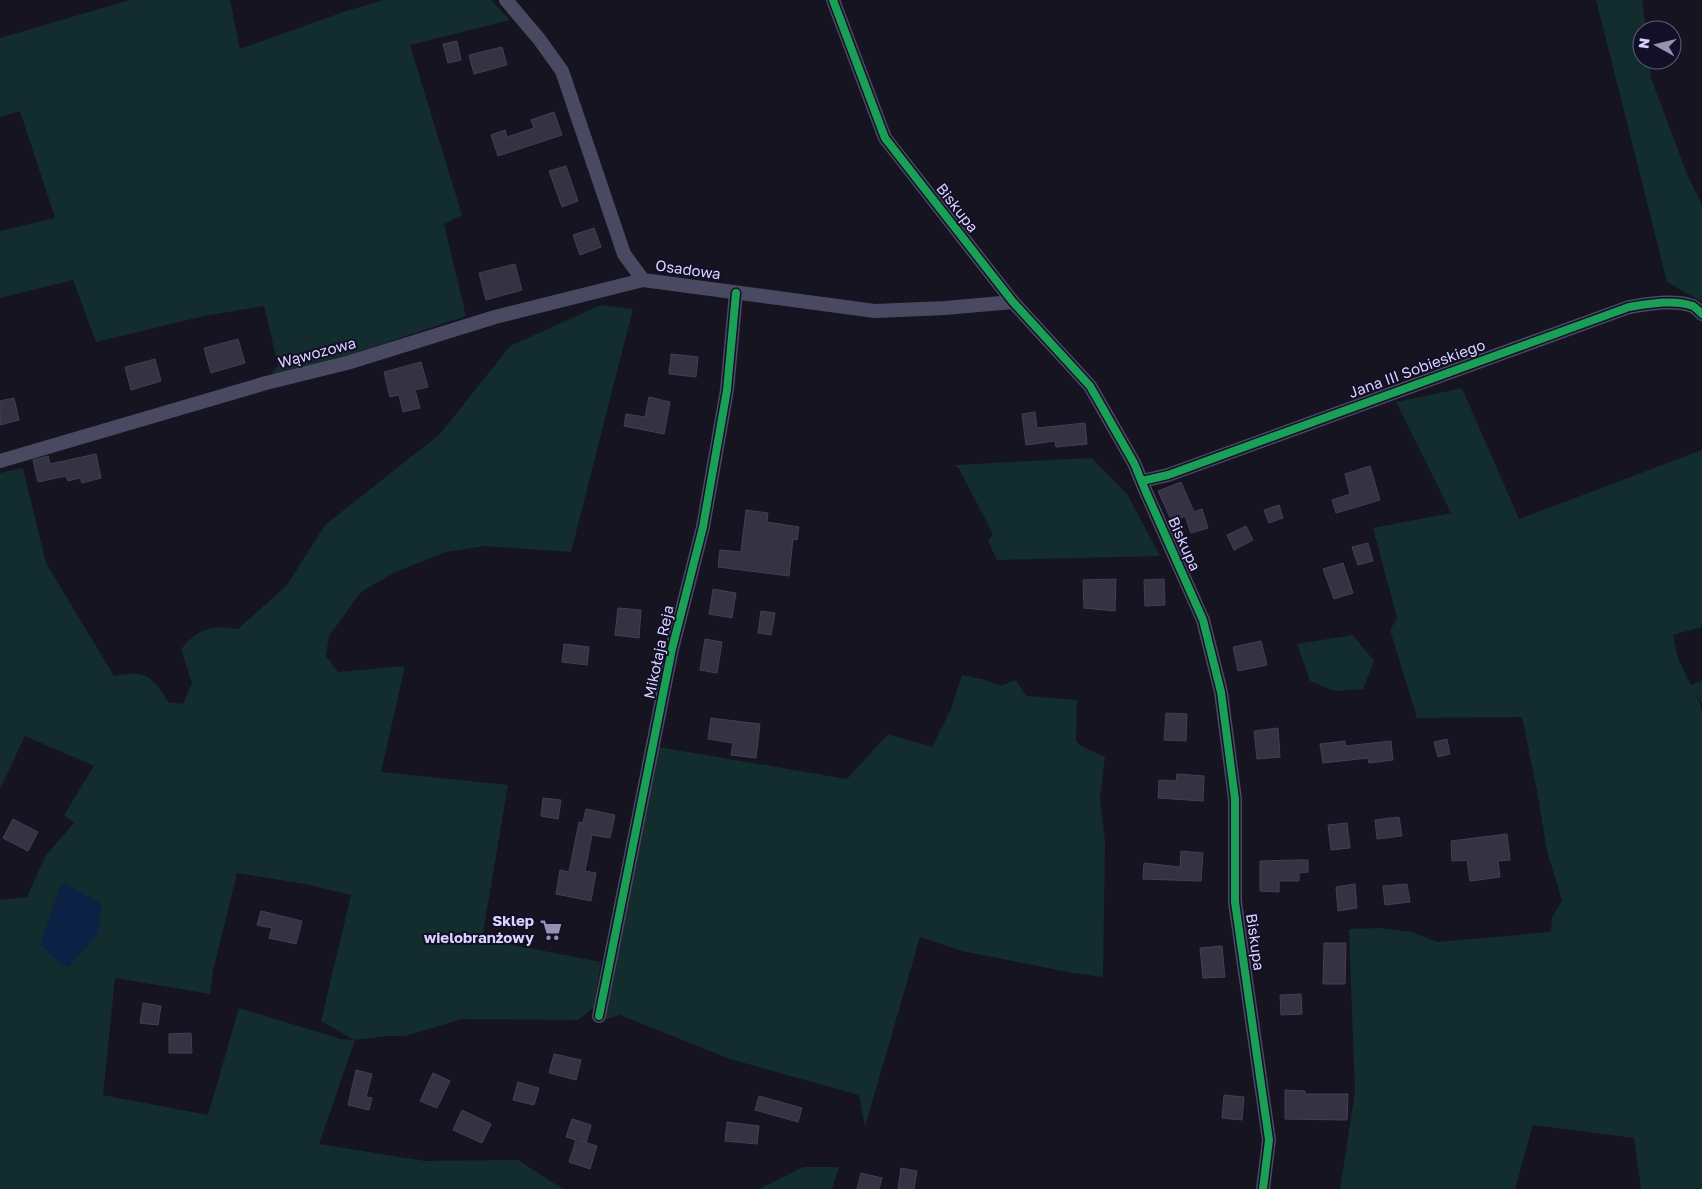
<svg xmlns="http://www.w3.org/2000/svg" width="1702" height="1189" viewBox="0 0 1702 1189" font-family="'Golos Text',sans-serif">
<style>
.green{fill:#132c2d;fill-rule:evenodd}
.water{fill:#0d2144}
.building{fill:#343243;stroke:#433f54}
.lines{fill:none;stroke-linecap:round;stroke-linejoin:round}
.street{stroke:#4a4962;stroke-width:14}
.cycleway-casing{stroke:#130f26;stroke-width:11}
.cycleway{stroke:#1a9f57;stroke-width:8}
.labels{text-anchor:middle;stroke-width:4;stroke-linejoin:round;paint-order:stroke}
.street-label{font-size:15px;fill:#d9d4ff;stroke:#130f26}
.poi-label{font-size:15px;font-weight:bold;fill:#d9d4ff;stroke:#130f26;text-anchor:end}
</style>
<rect width="100%" height="100%" fill="#161421"/>
<!-- green -->
<g class="green">
<polygon points="130,0 230,0 240,49 349,10 384,0 491,0 510,20 410,45 462,215 444,224 466,316 266,383 278,365 264,306 204,316 96,342 73,280 0,298 0,231 55,218 20,111 0,117 0,38"/>
<polygon points="1596,0 1642,0 1646,30 1642,30 1642,60 1649,60 1651,78 1688,177 1702,204 1702,302 1667,282"/>
<path d="M601 305 633 309 571 552 485 546 446 552 395 572 361 592 329 636 326 656 338 672 405 666 381 772 508 785 482 939 601 962 594 1007 578 1020 462 1019 405 1036H386L355 1040 319 1144 425 1161 518 1160 563 1189H0V900L27 897 46 855 74 823 64 815 94 766 25 736 0 789V473L23 468 46 563 114 676C145 670 152 675 168 702L183 704 192 683 181 649C199 628 211 625 238 629L287 585 325 525 440 434 510 346ZM237 873 305 884 351 895 321 1021 354 1040 341 1039 239 1008 208 1115 103 1095 115 978 210 994 213 971Z"/>
<polygon points="1462,388 1519,519 1702,450 1702,627 1673,635 1679,661 1691,685 1702,681 1702,704 1695,693 1702,708 1702,1189 1641,1189 1634,1138 1533,1125 1515,1189 1340,1189 1355,1092 1349,929 1380,928 1412,932 1437,942 1551,932 1552,918 1562,900 1547,851 1537,791 1522,717 1417,718 1390,630 1397,618 1373,528 1451,513 1396,402"/>
<polygon points="1092,458 1127,494 1160,556 997,560 988,541 993,534 959,469 954,465"/>
<polygon points="1353,635 1374,661 1363,689 1335,691 1310,681 1297,644"/>
<polygon points="962,675 986,680 1000,686 1016,680 1026,696 1077,700 1076,741 1081,746 1105,757 1100,798 1105,842 1103,977 1073,973 962,951 920,937 865,1127 859,1095 730,1059 620,1015 604,1020 658,747 847,779 888,734 932,747 951,709"/>
<polygon points="803,1167 839,1167 832,1189 759,1189"/>
</g>
<!-- water -->
<polygon class="water" points="62,882 102,904 98,934 68,967 56,960 40,944"/>
<!-- building -->
<g class="building">
<polygon points="457,41 461,60 448,63 443,44"/>
<polygon points="502,47 507,65 474,74 469,55"/>
<polygon points="554,112 562,135 498,156 491,135 505,130 507,137 534,128 531,120"/>
<polygon points="566,166 578,201 562,207 549,171"/>
<polygon points="594,228 601,247 580,255 573,235"/>
<polygon points="515,264 522,290 486,300 479,273"/>
<polygon points="238,339 245,363 211,373 204,348"/>
<polygon points="671,354 698,357 696,377 669,374"/>
<polygon points="155,359 161,381 131,390 125,367"/>
<polygon points="421,362 428,387 415,390 420,408 403,412 399,395 390,397 384,372"/>
<polygon points="649,397 670,402 664,434 624,426 626,414 645,417"/>
<polygon points="14,398 19,420 0,425 0,401"/>
<polygon points="1035,412 1037,428 1085,423 1087,444 1056,447 1055,441 1026,445 1022,414"/>
<polygon points="96,454 101,478 82,483 80,478 68,481 66,476 38,482 33,460 48,456 50,464"/>
<polygon points="1370,466 1380,500 1336,513 1332,500 1350,494 1345,474"/>
<polygon points="1181,482 1194,512 1202,509 1208,528 1191,533 1185,516 1172,522 1158,491"/>
<polygon points="1279,505 1283,518 1269,523 1264,510"/>
<polygon points="746,510 768,513 767,522 799,527 797,540 793,539 789,576 718,567 720,550 741,552"/>
<polygon points="1246,526 1253,540 1234,550 1227,535"/>
<polygon points="1368,543 1373,561 1358,565 1352,547"/>
<polygon points="1343,563 1353,593 1334,599 1323,569"/>
<polygon points="1116,579 1115,611 1084,608 1083,580"/>
<polygon points="1164,579 1165,605 1145,606 1144,580"/>
<polygon points="713,589 736,593 732,618 709,614"/>
<polygon points="618,608 641,610 639,638 615,635"/>
<polygon points="761,611 775,613 771,635 758,633"/>
<polygon points="705,639 722,642 717,673 700,670"/>
<polygon points="1261,641 1267,665 1238,671 1233,647"/>
<polygon points="564,644 589,647 587,665 562,662"/>
<polygon points="1166,713 1187,714 1186,741 1164,740"/>
<polygon points="711,718 760,724 756,758 731,755 733,743 708,739"/>
<polygon points="1278,728 1280,757 1257,759 1254,731"/>
<polygon points="1447,739 1450,754 1438,757 1434,742"/>
<polygon points="1345,741 1345,746 1391,741 1393,760 1369,763 1368,758 1323,763 1320,744"/>
<polygon points="1177,774 1204,776 1203,801 1158,798 1159,780 1176,781"/>
<polygon points="543,798 561,800 558,819 541,816"/>
<polygon points="586,809 615,815 610,838 592,835 585,871 596,873 591,901 556,894 560,870 569,872 579,822 583,823"/>
<polygon points="1399,817 1402,836 1377,839 1375,820"/>
<polygon points="13,819 38,832 28,851 3,838"/>
<polygon points="1347,823 1350,848 1331,850 1328,825"/>
<polygon points="1507,834 1510,860 1498,861 1500,877 1470,881 1467,860 1452,861 1451,841"/>
<polygon points="1181,851 1203,853 1201,881 1143,879 1144,863 1180,867"/>
<polygon points="1295,860 1308,860 1308,872 1299,873 1299,881 1279,881 1279,892 1260,891 1260,861"/>
<polygon points="1355,884 1357,908 1338,911 1336,887"/>
<polygon points="1407,884 1410,902 1385,905 1383,886"/>
<polygon points="261,911 302,921 296,944 269,938 272,928 257,925"/>
<polygon points="1324,943 1346,943 1345,984 1323,984"/>
<polygon points="1222,946 1225,977 1203,978 1200,948"/>
<polygon points="1301,994 1302,1014 1281,1015 1280,995"/>
<polygon points="143,1003 161,1006 158,1025 140,1023"/>
<polygon points="191,1033 192,1053 169,1053 169,1034"/>
<polygon points="554,1054 581,1060 576,1080 549,1073"/>
<polygon points="356,1070 372,1074 366,1097 372,1098 369,1110 348,1105"/>
<polygon points="433,1073 450,1081 437,1108 420,1101"/>
<polygon points="518,1082 539,1088 534,1105 513,1100"/>
<polygon points="1285,1090 1305,1091 1305,1094 1348,1094 1347,1120 1285,1119"/>
<polygon points="1224,1095 1244,1097 1242,1120 1222,1118"/>
<polygon points="759,1096 802,1108 798,1122 755,1110"/>
<polygon points="462,1110 491,1124 482,1143 453,1130"/>
<polygon points="572,1119 591,1125 586,1143 581,1141 597,1146 590,1169 569,1162 576,1140 566,1137"/>
<polygon points="727,1122 759,1126 757,1144 725,1141"/>
<polygon points="901,1168 917,1171 914,1189 898,1189"/>
<polygon points="861,1173 882,1178 879,1189 857,1189"/>
</g>
<g class="lines">
<!-- street -->
<g class="street">
<polyline points="506,0 539,39 562,71 624,254 643,280 875,311 945,308 1013,302"/>
<polyline points="833,0 885,138 1013,302 1090,386 1134,463 1146,492 1203,620 1221,692 1235,799 1235,902 1269,1140 1263,1189"/>
<polyline points="0,461 266,383 347,363 495,317 643,280"/>
<path d="M1142 481 1168 475 1629 307C1648 304 1674 299 1693 306 1696 308 1699 311 1702 314"/>
<polyline points="599,1016 672,649 703,527 727,390 736,293"/>
</g>
<!-- cycleway casing -->
<g class="cycleway-casing">
<g id="cycleway">
<polyline points="833,0 885,138 1013,302 1090,386 1134,463 1146,492 1203,620 1221,692 1235,799 1235,902 1269,1140 1263,1189"/>
<path d="M1142 481 1168 475 1629 307C1648 304 1674 299 1693 306 1696 308 1699 311 1702 314"/>
<polyline points="599,1016 672,649 703,527 727,390 736,293"/>
</g>
</g>
<!-- cycleway -->
<use href="#cycleway" class="cycleway"/>
</g>
<!-- icons -->
<defs>
<g id="supermarket-bare" transform="scale(1.725)"><path d="M-6-5.5h2.5l.6 2H6L4.5 2H-2.5L-4.4-4H-6ZM-1.5 3.2a1.3 1.3 0 1 0 .1 0ZM3 3.2a1.3 1.3 0 1 0 .1 0Z" fill="#9591b1" stroke="#130f26" stroke-width="2.5" paint-order="stroke"/></g>
</defs>
<g fill-rule="evenodd">
<use href="#supermarket-bare" x="551" y="930"/>
</g>
<g class="labels">
<!-- street labels -->
<g class="street-label">
<text transform="translate(957 208) rotate(52)" y="5">Biskupa</text>
<text transform="translate(688 270) rotate(8)" y="5">Osadowa</text>
<text transform="translate(317 353) rotate(-15)" y="5">Wąwozowa</text>
<text transform="translate(1417 369) rotate(-20)" y="5">Jana III Sobieskiego</text>
<text transform="translate(1184 544) rotate(66)" y="5">Biskupa</text>
<text transform="translate(659 652) rotate(-78)" y="5">Mikołaja Reja</text>
<text transform="translate(1255 942) rotate(82)" y="5">Biskupa</text>
</g>
<!-- poi labels -->
<g class="poi-label">
<text x="534" y="926">Sklep<tspan x="534" dy="17">wielobranżowy</tspan></text>
</g>
</g>
<!-- north arrow -->
<g transform="translate(1657 45) rotate(278)"><circle r="24" fill="#130f26" stroke="#625e7d"/>
<path d="M0-4L9 19L0 12L-9 19Z" fill="#9591b1"/>
<text y="-8" font-size="14" font-weight="bold" text-anchor="middle" fill="#d9d4ff">N</text>
</g>
</svg>
